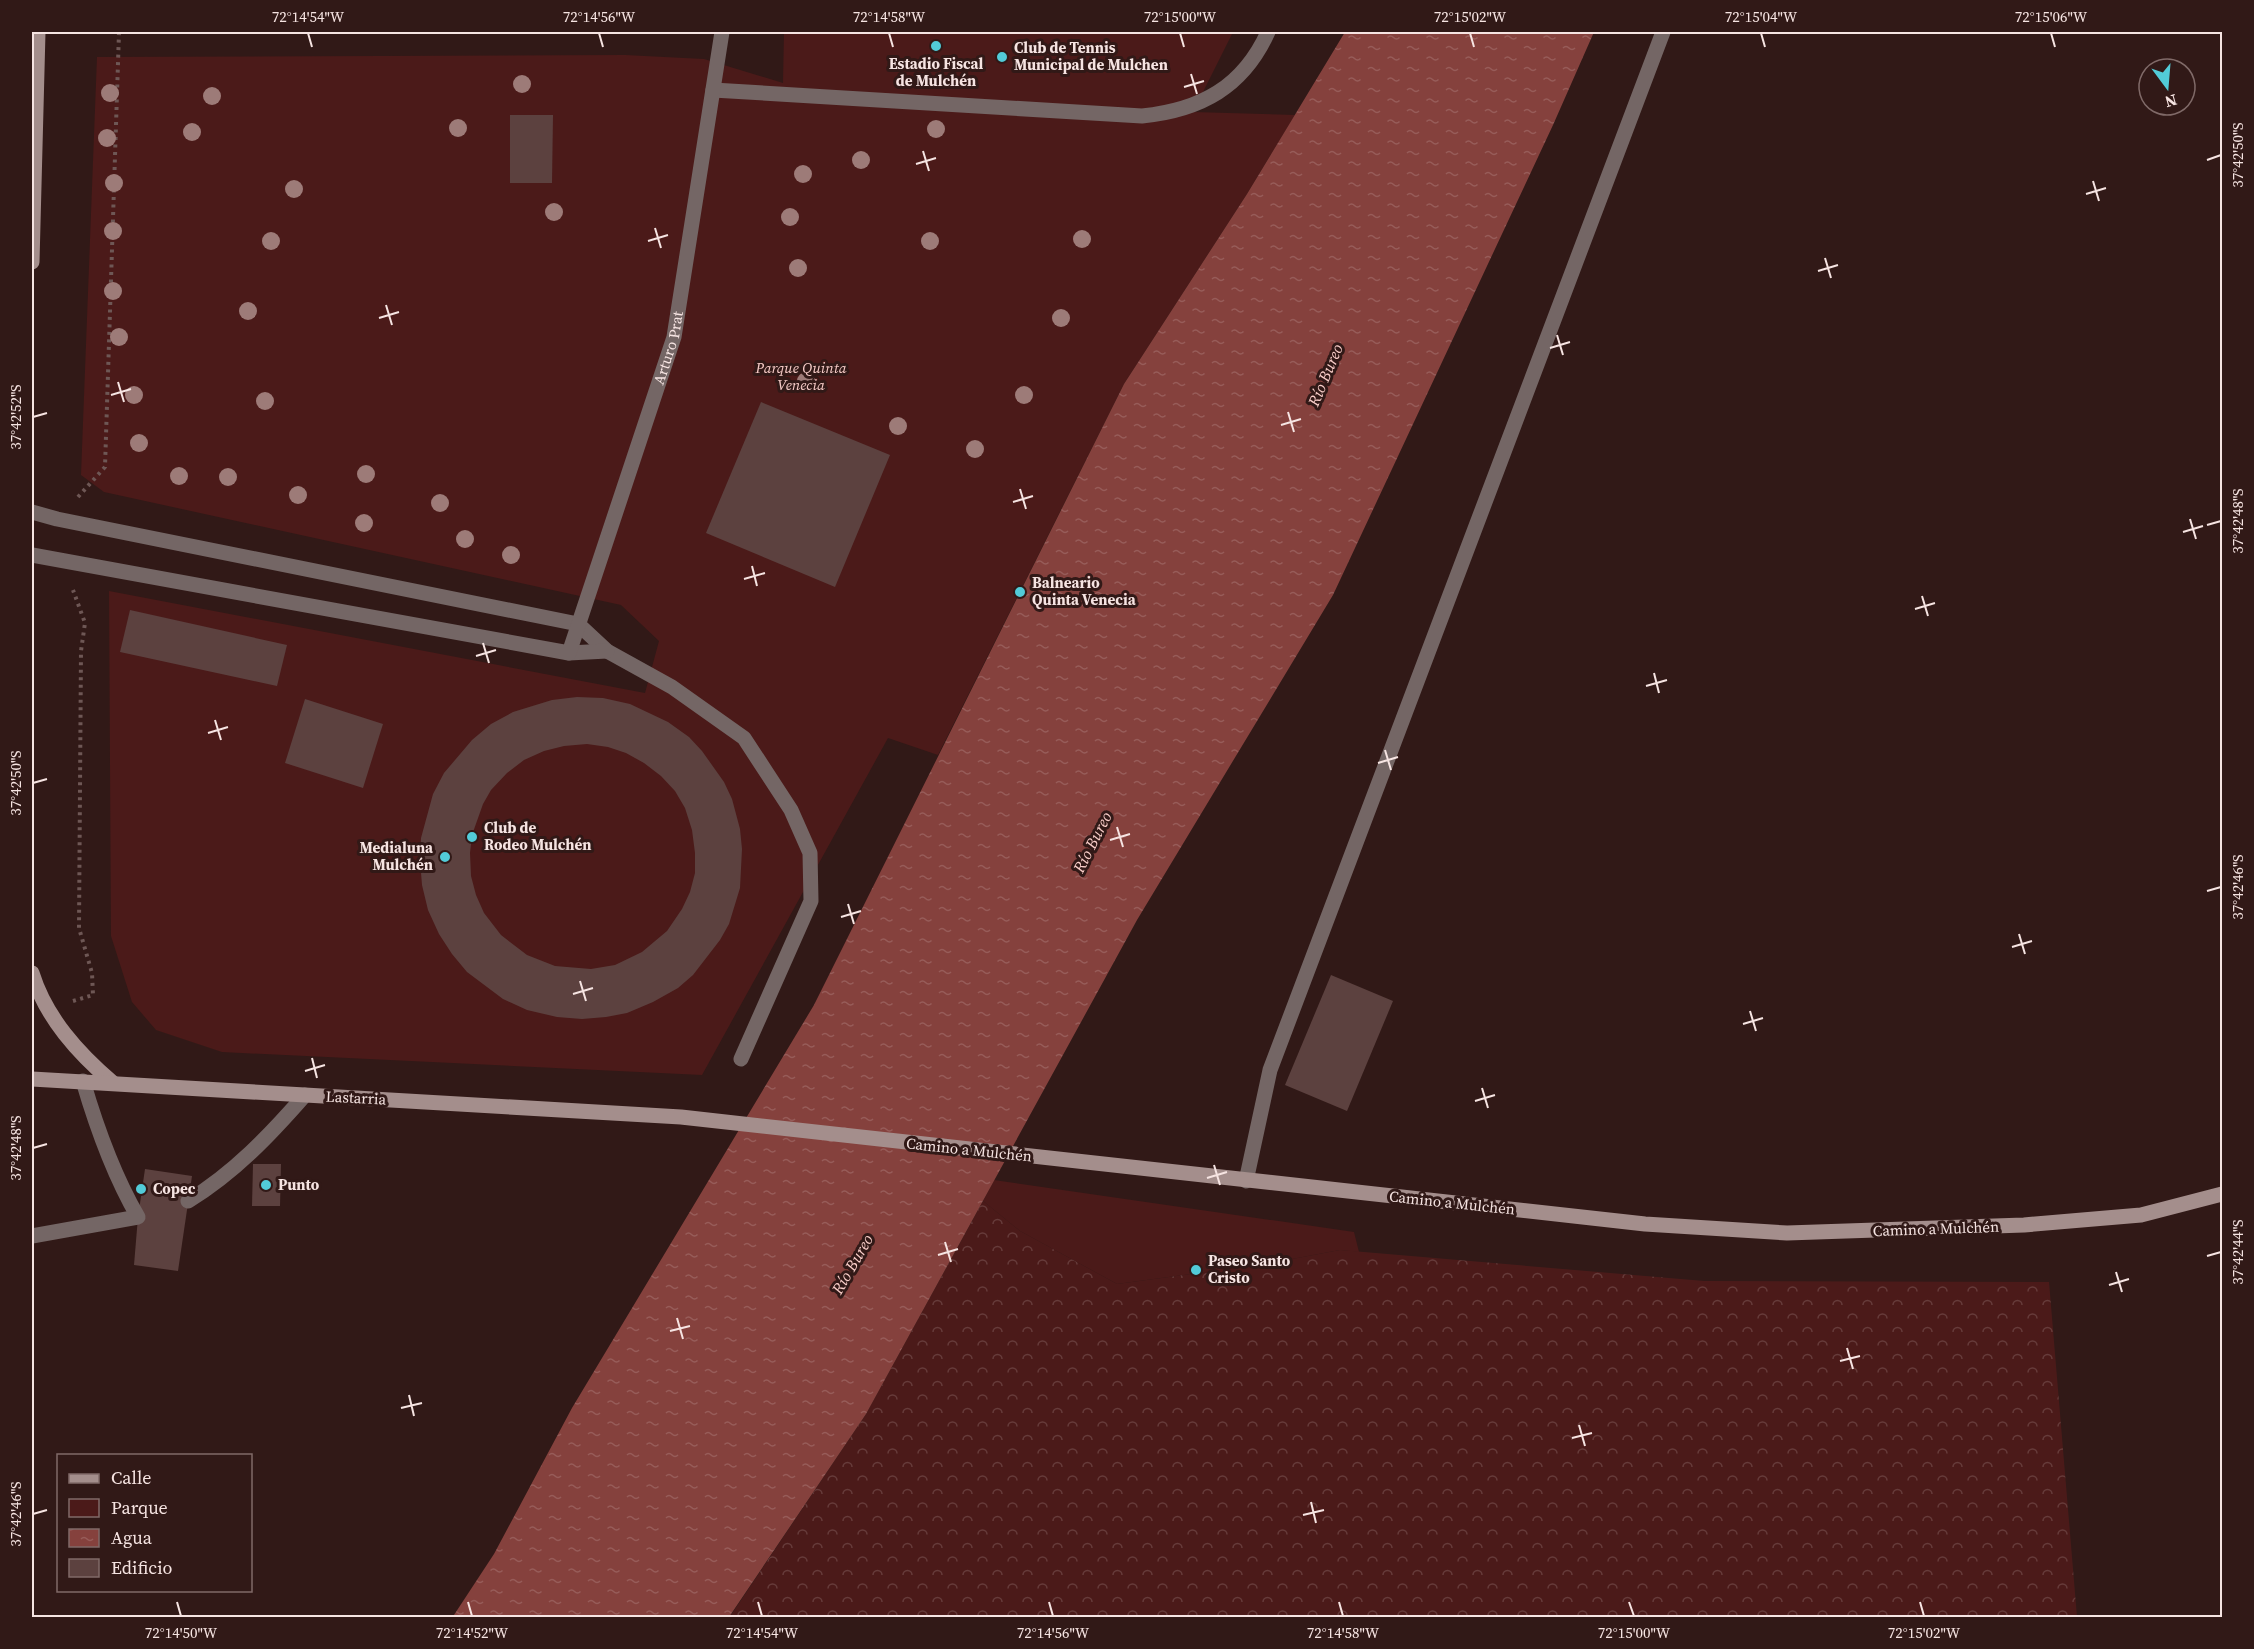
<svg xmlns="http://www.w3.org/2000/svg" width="2254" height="1649" viewBox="0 0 2254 1649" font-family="'Source Serif 4',serif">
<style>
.green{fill:#4b1a19}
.forest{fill:url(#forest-crowns)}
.water{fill:url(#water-ripples)}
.building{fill:#5c413f;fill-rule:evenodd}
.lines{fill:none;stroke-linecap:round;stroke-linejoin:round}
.path{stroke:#6e5755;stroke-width:4;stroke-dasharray:3 4.5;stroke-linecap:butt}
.lane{stroke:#746665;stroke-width:15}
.street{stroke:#746665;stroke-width:15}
.secondary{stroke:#a48e8c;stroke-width:15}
.tree{fill:#9d7b78}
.ticks{fill:none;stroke:#f6e4e2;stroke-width:2}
.poi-dot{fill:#52cbd8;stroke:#311917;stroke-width:2}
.labels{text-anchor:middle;stroke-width:6;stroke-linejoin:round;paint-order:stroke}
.poi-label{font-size:15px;font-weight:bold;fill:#f6e4e2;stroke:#311917;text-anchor:start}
.street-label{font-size:15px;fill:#f6e4e2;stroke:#311917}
.park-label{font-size:15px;font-style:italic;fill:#f6cbc7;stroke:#311917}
.water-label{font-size:16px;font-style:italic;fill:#f9cec9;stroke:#311917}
.neatline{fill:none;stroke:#f6e4e2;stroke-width:2}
.ticks-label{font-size:15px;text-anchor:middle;fill:#f6e4e2}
</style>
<defs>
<pattern id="forest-crowns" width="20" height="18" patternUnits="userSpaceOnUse" patternTransform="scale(1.5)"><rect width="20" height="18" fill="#4b1a19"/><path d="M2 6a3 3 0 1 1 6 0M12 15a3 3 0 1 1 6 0" fill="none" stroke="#663b3a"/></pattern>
<pattern id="water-ripples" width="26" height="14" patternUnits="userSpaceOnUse" patternTransform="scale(1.5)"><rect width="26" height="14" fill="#85413d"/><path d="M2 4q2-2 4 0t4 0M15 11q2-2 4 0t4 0" fill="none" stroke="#975c59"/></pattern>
</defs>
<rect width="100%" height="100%" fill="#311917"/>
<!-- green -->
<g class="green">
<polygon points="784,32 1233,32 1193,112 1295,115 1247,194 1124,384 938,755 888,738 702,1075 222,1052 156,1030 132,1002 111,936 109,591 645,693 659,641 621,605 104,492 81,475 97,57 625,55 704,59 783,83"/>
<polygon points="994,1180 1354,1232 1359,1252 1340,1250 1266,1264 1117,1284 1020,1231 983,1201"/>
</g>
<!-- forest -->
<polygon class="forest" points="983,1201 1020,1231 1117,1284 1266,1264 1340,1250 1704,1281 2049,1282 2077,1617 729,1618 866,1414"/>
<!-- water -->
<polygon class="water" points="1345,32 1594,32 1553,125 1333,595 1137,920 866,1414 729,1617 452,1618 494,1554 572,1408 814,1005 1124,384 1247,194"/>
<!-- building -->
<g class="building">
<polygon points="510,115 553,115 552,183 510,183"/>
<polygon points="761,402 890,455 835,587 706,533"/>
<polygon points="130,610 287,645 277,686 120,652"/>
<path d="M577 697 603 698 630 704 668 722 689 737 702 751 724 782 732 799 740 829 742 849 740 888 729 924 720 940 693 975 678 988 653 1002 627 1013 606 1017 582 1019 557 1017 527 1010 503 999 467 972 452 954 439 934 428 910 422 885 420 860 421 838 433 794 444 773 472 740 491 724 513 712 552 700ZM587 744 608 747 626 753 644 763 661 776 675 791 685 808 692 830 695 853V873L690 892 682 909 667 931 642 952 615 965 591 969 555 966 527 955 501 935 484 913 476 895 471 876 470 853 472 835 483 804 491 790 507 773 524 760 544 751 564 746Z"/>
<polygon points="305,699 383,724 363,788 285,763"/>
<polygon points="1331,975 1393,1001 1347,1111 1285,1085"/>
<polygon points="253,1164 281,1164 280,1206 252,1206"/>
<polygon points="145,1169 192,1176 178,1271 134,1265 138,1217"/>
</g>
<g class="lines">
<!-- path -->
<g class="path">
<polyline points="78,497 105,467 119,32"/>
<polyline points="73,1001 93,995 92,973 79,928 81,651 85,623 73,590"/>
</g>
<!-- lane -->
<g class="lane">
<polyline points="578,624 607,651 672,687 744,738 791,810 810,853 811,901 741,1059"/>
<polyline points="569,653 607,651"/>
<polyline points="1246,1181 1270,1070 1663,32"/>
<path d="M188 1201C234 1173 270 1135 305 1095"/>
<path d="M32 1236 138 1217C113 1174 97 1129 83 1081"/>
</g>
<!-- street -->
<g class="street">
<path d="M713 90 1142 116C1201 110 1243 87 1268 32"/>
<polyline points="32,512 57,519 578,624"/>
<path id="s1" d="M32 555 569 653 674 337 722 32"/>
</g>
<!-- secondary -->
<g class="secondary">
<polyline points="32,262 38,32"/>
<path d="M32 973C46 1018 78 1053 113 1083"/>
<polyline points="32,1079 681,1117 1645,1224 1787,1233 2024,1225 2141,1215 2222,1194"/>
</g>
</g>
<!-- trees -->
<g class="tree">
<circle cx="522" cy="84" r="9"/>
<circle cx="110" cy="93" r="9"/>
<circle cx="212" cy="96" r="9"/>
<circle cx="458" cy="128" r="9"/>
<circle cx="936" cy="129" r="9"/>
<circle cx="192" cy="132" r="9"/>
<circle cx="107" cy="138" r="9"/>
<circle cx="861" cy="160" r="9"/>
<circle cx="803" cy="174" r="9"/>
<circle cx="114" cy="183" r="9"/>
<circle cx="294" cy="189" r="9"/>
<circle cx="554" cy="212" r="9"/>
<circle cx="790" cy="217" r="9"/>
<circle cx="113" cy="231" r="9"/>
<circle cx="1082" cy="239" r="9"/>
<circle cx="271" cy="241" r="9"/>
<circle cx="930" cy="241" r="9"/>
<circle cx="798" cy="268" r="9"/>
<circle cx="113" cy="291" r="9"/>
<circle cx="248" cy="311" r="9"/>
<circle cx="1061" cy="318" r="9"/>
<circle cx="119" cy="337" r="9"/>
<circle cx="806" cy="381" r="9"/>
<circle cx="134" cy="395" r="9"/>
<circle cx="1024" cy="395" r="9"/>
<circle cx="265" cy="401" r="9"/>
<circle cx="898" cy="426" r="9"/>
<circle cx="139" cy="443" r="9"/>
<circle cx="975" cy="449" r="9"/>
<circle cx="366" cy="474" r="9"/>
<circle cx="179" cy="476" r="9"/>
<circle cx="228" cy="477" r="9"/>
<circle cx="298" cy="495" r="9"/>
<circle cx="440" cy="503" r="9"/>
<circle cx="364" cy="523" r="9"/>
<circle cx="465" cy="539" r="9"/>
<circle cx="511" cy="555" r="9"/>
</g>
<!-- ticks -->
<path class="ticks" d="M308 33 312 47M599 33 603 47M889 33 893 47M1180 33 1184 47M1470 33 1474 47M1761 33 1765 47M2051 33 2055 47M1191 74 1197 94M1184 87 1204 81M923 151 929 171M2207 160 2221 155M916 164 936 158M2093 181 2099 201M2086 194 2106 188M655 228 661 248M648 241 668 235M1825 258 1831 278M1818 271 1838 265M386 305 392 325M379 318 399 312M1557 335 1563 355M1550 348 1570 342M118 382 124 402M111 395 131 389M1288 412 1294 432M33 417 47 413M1281 425 1301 419M1020 489 1026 509M1013 502 1033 496M2190 519 2196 539M2207 525 2221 521M2183 532 2203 526M752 566 757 586M744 579 765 573M1922 596 1928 616M1915 609 1935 603M483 643 489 663M476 656 496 650M1654 673 1659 693M1646 686 1667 680M215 720 221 740M208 733 228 727M1385 750 1391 770M1378 763 1398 757M33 783 47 779M1117 827 1123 847M1110 840 1130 834M2207 891 2221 887M848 904 854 924M841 917 861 911M2019 934 2025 954M2012 947 2032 941M580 981 586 1001M573 994 593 988M1750 1011 1756 1031M1743 1024 1763 1018M312 1058 317 1078M305 1071 325 1065M1482 1088 1488 1108M1475 1101 1495 1095M33 1148 47 1144M1214 1165 1220 1185M1207 1178 1227 1172M945 1242 951 1262M938 1255 958 1249M2207 1256 2221 1252M2116 1272 2122 1292M2109 1285 2129 1279M677 1318 683 1339M670 1331 690 1326M1847 1348 1853 1369M1840 1361 1860 1356M409 1395 414 1416M401 1408 422 1403M1579 1425 1585 1446M1572 1438 1592 1433M1311 1502 1316 1523M33 1514 47 1510M1303 1515 1324 1510M177 1602 181 1616M468 1602 472 1616M758 1602 762 1616M1049 1602 1053 1616M1339 1602 1343 1616M1629 1602 1634 1616M1920 1602 1924 1616"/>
<!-- markers -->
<g class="poi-dot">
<circle cx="936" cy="46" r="6"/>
<circle cx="1002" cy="57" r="6"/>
<circle cx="1020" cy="592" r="6"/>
<circle cx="472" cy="837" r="6"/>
<circle cx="445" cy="857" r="6"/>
<circle cx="266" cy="1185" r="6"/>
<circle cx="141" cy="1189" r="6"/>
<circle cx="1196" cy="1270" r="6"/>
</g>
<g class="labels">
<!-- poi labels -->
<g class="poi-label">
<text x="1014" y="53">Club de Tennis<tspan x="1014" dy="17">Municipal de Mulchen</tspan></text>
<text x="936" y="69" text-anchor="middle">Estadio Fiscal<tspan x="936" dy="17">de Mulchén</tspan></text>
<text x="1032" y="588">Balneario<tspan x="1032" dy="17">Quinta Venecia</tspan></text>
<text x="484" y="833">Club de<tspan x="484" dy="17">Rodeo Mulchén</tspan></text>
<text x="433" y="853" text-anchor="end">Medialuna<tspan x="433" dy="17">Mulchén</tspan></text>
<text x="278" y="1190">Punto</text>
<text x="153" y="1194">Copec</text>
<text x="1208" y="1266">Paseo Santo<tspan x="1208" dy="17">Cristo</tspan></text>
</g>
<!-- street labels -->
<g class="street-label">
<text dy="5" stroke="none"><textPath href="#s1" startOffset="867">Arturo Prat</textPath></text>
<text transform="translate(356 1098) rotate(3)" y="5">Lastarria</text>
<text transform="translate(969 1150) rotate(6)" y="5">Camino a Mulchén</text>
<text transform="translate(1452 1203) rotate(6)" y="5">Camino a Mulchén</text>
<text transform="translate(1936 1229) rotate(-2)" y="5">Camino a Mulchén</text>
</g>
<!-- park labels -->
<g class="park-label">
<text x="801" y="373">Parque Quinta<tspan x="801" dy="17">Venecia</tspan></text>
</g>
<!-- water labels -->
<g class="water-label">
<text transform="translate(1325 375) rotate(-67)" y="6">Río Bureo</text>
<text transform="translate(1092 842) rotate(-63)" y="6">Río Bureo</text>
<text transform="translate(852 1264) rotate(-60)" y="6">Río Bureo</text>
</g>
</g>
<!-- border -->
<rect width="2254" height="1649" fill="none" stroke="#311917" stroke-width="66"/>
<!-- legend -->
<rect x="57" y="1454" width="195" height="138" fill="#311917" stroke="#806a68" stroke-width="1.5"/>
<rect x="69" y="1474" width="30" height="9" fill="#a48e8c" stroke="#806a68" stroke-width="1.5"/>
<text x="111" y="1484" font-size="18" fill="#f6e4e2">Calle</text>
<rect x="69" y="1499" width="30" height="18" fill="#4b1a19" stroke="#806a68" stroke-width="1.5"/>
<text x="111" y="1514" font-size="18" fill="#f6e4e2">Parque</text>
<rect x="69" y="1529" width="30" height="18" fill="url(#water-ripples)" stroke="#806a68" stroke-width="1.5"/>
<text x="111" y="1544" font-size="18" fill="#f6e4e2">Agua</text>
<rect x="69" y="1559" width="30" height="18" fill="#5c413f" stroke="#806a68" stroke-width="1.5"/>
<text x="111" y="1574" font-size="18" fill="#f6e4e2">Edificio</text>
<!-- north arrow -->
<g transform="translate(2167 87) rotate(164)"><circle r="28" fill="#311917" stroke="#806a68" stroke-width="1.5"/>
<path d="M0-4.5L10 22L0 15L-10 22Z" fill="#52cbd8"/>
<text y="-9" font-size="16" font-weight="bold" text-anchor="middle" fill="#f6e4e2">N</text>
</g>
<rect x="33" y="33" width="2188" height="1583" class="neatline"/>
<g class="ticks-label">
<text x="308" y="22">72°14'54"W</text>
<text x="599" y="22">72°14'56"W</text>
<text x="889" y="22">72°14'58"W</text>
<text x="1180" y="22">72°15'00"W</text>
<text x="1470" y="22">72°15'02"W</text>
<text x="1761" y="22">72°15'04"W</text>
<text x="2051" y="22">72°15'06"W</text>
<text transform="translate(2238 155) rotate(-90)" y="5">37°42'50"S</text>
<text transform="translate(16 417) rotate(-90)" y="5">37°42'52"S</text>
<text transform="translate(2238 521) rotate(-90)" y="5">37°42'48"S</text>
<text transform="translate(16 783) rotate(-90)" y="5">37°42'50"S</text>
<text transform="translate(2238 887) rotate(-90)" y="5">37°42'46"S</text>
<text transform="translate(16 1148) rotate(-90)" y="5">37°42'48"S</text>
<text transform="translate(2238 1252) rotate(-90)" y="5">37°42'44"S</text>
<text transform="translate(16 1514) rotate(-90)" y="5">37°42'46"S</text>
<text x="181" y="1638">72°14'50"W</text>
<text x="472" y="1638">72°14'52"W</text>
<text x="762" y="1638">72°14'54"W</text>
<text x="1053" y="1638">72°14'56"W</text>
<text x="1343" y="1638">72°14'58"W</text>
<text x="1634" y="1638">72°15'00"W</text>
<text x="1924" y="1638">72°15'02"W</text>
</g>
</svg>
